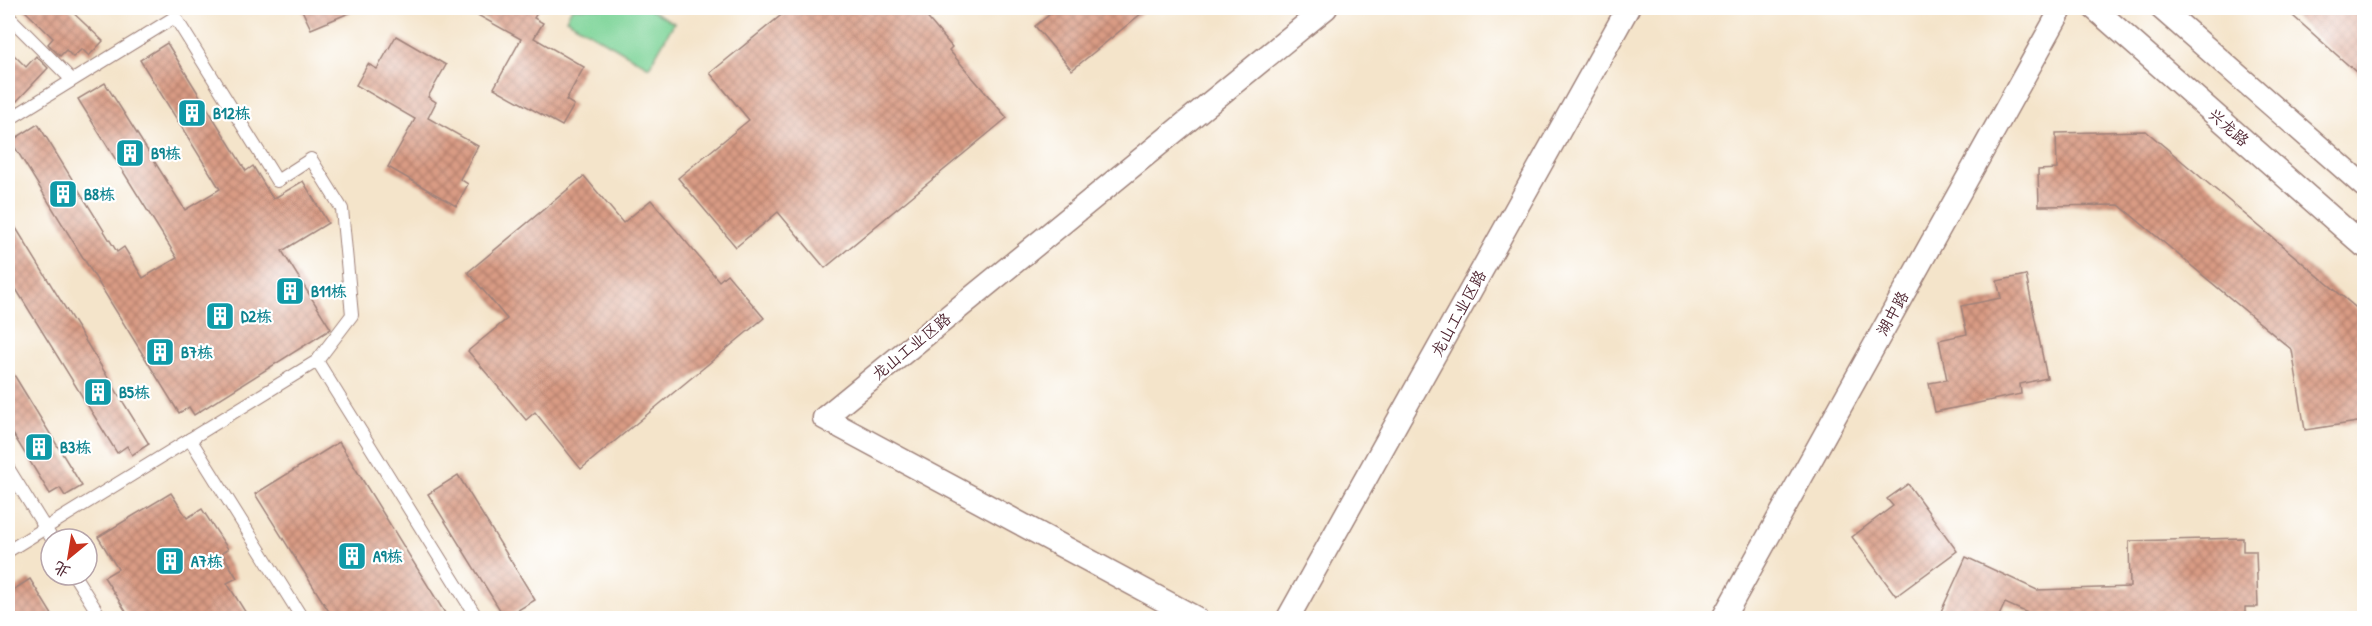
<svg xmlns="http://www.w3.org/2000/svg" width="2372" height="626" viewBox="0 0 2372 626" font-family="'Patrick Hand','LXGW WenKai TC',sans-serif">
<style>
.pitch{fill:#7dd498;stroke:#647a62;stroke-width:1.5}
.building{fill:url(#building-cross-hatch)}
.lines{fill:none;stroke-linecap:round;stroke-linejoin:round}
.lane-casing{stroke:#9f827a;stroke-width:14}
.street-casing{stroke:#9f827a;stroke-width:25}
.lane{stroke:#fff;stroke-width:12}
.street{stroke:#fff;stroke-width:22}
.labels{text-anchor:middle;stroke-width:4.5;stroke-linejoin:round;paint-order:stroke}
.culture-label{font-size:16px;font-weight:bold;fill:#0d838f;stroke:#fff;text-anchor:start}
.street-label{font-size:16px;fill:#4a1f2b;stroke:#fff}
</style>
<defs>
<pattern id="building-cross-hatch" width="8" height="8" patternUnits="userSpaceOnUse" patternTransform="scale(1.5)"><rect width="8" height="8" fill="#d99b84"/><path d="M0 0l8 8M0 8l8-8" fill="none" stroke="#b27e6c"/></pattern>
</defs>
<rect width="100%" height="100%" fill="#fff"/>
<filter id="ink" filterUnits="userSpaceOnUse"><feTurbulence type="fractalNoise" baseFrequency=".0167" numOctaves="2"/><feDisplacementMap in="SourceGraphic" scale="12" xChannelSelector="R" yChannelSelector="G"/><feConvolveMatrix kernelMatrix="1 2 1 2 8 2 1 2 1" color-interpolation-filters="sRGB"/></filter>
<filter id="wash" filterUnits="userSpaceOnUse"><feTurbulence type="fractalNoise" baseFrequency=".008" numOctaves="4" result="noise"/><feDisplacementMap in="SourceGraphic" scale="24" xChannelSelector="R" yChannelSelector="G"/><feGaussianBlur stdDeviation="1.35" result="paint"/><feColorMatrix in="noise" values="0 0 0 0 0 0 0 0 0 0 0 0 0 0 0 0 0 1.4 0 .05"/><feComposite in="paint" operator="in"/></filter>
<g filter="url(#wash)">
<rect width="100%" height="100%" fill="#f4e4ca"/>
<!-- pitch -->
<polygon class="pitch" points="572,8 647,8 674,23 649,67 566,19"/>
<g id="blocks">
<!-- building -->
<g class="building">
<polygon points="22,8 68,8 103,41 89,56 82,49 73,57 66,50 60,56 48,44 53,38"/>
<polygon points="301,8 361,8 311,29"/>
<polygon points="465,8 540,8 534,18 543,23 534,38 584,67 566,100 574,105 562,126 494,88 521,39"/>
<polygon points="790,8 919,8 952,47 949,50 1007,118 825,268 778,212 736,247 678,178 749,120 710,73"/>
<polygon points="1058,8 1148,8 1072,70 1035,26"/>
<polygon points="2284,8 2364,8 2364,79"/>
<polygon points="396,36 446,65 428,97 436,102 428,118 478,146 460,179 468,184 456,206 388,167 415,119 356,85 368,64 377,69"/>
<polygon points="167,43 246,171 253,166 273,199 303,181 328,223 282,251 331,329 194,415 189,407 179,413 11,141 38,124 117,252 124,247 143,278 177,258 78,99 105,83 185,210 220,189 140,60"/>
<polygon points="8,49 26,67 36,56 48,68 16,102 8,96"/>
<polygon points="2146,131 2361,312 2364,335 2364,421 2305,430 2292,350 2119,205 2039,206 2038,170 2057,169 2056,133"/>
<polygon points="584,176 623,223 651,200 719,281 727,274 764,318 581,469 535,412 526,420 468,351 507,319 468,272"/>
<polygon points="8,215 149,444 132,455 127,446 117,453 8,276"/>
<polygon points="2026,275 2047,378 2020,384 2021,394 1935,412 1929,383 1947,380 1939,340 1967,334 1961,306 2001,298 1997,281"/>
<polygon points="8,365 82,486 65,496 60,488 50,494 8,426"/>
<polygon points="339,442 448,618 333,618 255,494"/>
<polygon points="458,475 535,600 505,618 428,494"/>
<polygon points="1908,484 1957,551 1896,596 1852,537 1893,506 1887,499"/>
<polygon points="171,493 187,518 202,509 228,549 222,553 237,578 227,583 249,618 130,618 104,577 118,569 98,537"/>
<polygon points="2243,538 2243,551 2256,551 2258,607 2245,607 2245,618 2067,618 2067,614 2032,615 2005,603 1998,618 1938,618 1966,557 2037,590 2130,587 2129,541"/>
<polygon points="30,579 54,618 8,618 8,593"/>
</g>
</g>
</g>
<g filter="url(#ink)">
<use href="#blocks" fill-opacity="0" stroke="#9f827a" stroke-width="1.5"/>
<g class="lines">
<!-- lane casing -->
<g class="lane-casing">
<g id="lane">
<polyline points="8,16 72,80"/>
<polyline points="8,120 175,17 277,181 311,159 342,209 352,315 317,361 8,551"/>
<polyline points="317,361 477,618"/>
<polyline points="190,439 302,618"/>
<polyline points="8,468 52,539"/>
<polyline points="74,575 101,618"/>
</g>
</g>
<!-- street casing -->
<g class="street-casing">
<g id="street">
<polyline points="2094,8 2364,246"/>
<polyline points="2161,8 2364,186"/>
<polyline points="1196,618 824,418 1326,8"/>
<polyline points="1288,618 1628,8"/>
<polyline points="1723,618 2062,8"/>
</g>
</g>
<!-- lane -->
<use href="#lane" class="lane"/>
<!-- street -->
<use href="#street" class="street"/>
</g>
</g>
<!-- icons -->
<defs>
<g id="building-square" transform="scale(1.5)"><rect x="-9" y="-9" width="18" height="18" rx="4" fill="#0f9aa8" stroke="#fff"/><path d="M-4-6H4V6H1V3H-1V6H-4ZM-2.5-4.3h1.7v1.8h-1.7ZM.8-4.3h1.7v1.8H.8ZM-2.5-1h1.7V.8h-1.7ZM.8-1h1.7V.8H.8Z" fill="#fff"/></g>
</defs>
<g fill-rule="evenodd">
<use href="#building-square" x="192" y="113"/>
<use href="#building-square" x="130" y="153"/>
<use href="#building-square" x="63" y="194"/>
<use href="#building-square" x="290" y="291"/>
<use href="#building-square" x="220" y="316"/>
<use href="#building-square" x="160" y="352"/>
<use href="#building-square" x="98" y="392"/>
<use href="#building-square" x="39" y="447"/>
<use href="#building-square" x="352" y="556"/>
<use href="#building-square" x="170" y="561"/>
</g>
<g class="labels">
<!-- culture labels -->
<g class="culture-label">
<text x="213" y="119">B12栋</text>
<text x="151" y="159">B9栋</text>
<text x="84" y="200">B8栋</text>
<text x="311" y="297">B11栋</text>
<text x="241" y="322">D2栋</text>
<text x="181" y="358">B7栋</text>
<text x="119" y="398">B5栋</text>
<text x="60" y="453">B3栋</text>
<text x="373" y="562">A9栋</text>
<text x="191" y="567">A7栋</text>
</g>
<!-- street labels -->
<g class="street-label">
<text transform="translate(2229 127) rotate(41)" y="6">兴龙路</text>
<text transform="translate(1458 313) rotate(-61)" y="6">龙山工业区路</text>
<text transform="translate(1892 313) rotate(-61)" y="6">湖中路</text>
<text transform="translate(911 346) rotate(-39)" y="6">龙山工业区路</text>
</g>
</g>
<!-- margin -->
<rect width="2372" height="626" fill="none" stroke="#fff" stroke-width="30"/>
<!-- north arrow -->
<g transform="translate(69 557) rotate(210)"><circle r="28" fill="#ffffff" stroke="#b7a5aa" stroke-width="1.5"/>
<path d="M0-4.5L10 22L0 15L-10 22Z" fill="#c8321e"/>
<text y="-9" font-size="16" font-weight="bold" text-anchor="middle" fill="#4a1f2b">北</text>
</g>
</svg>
